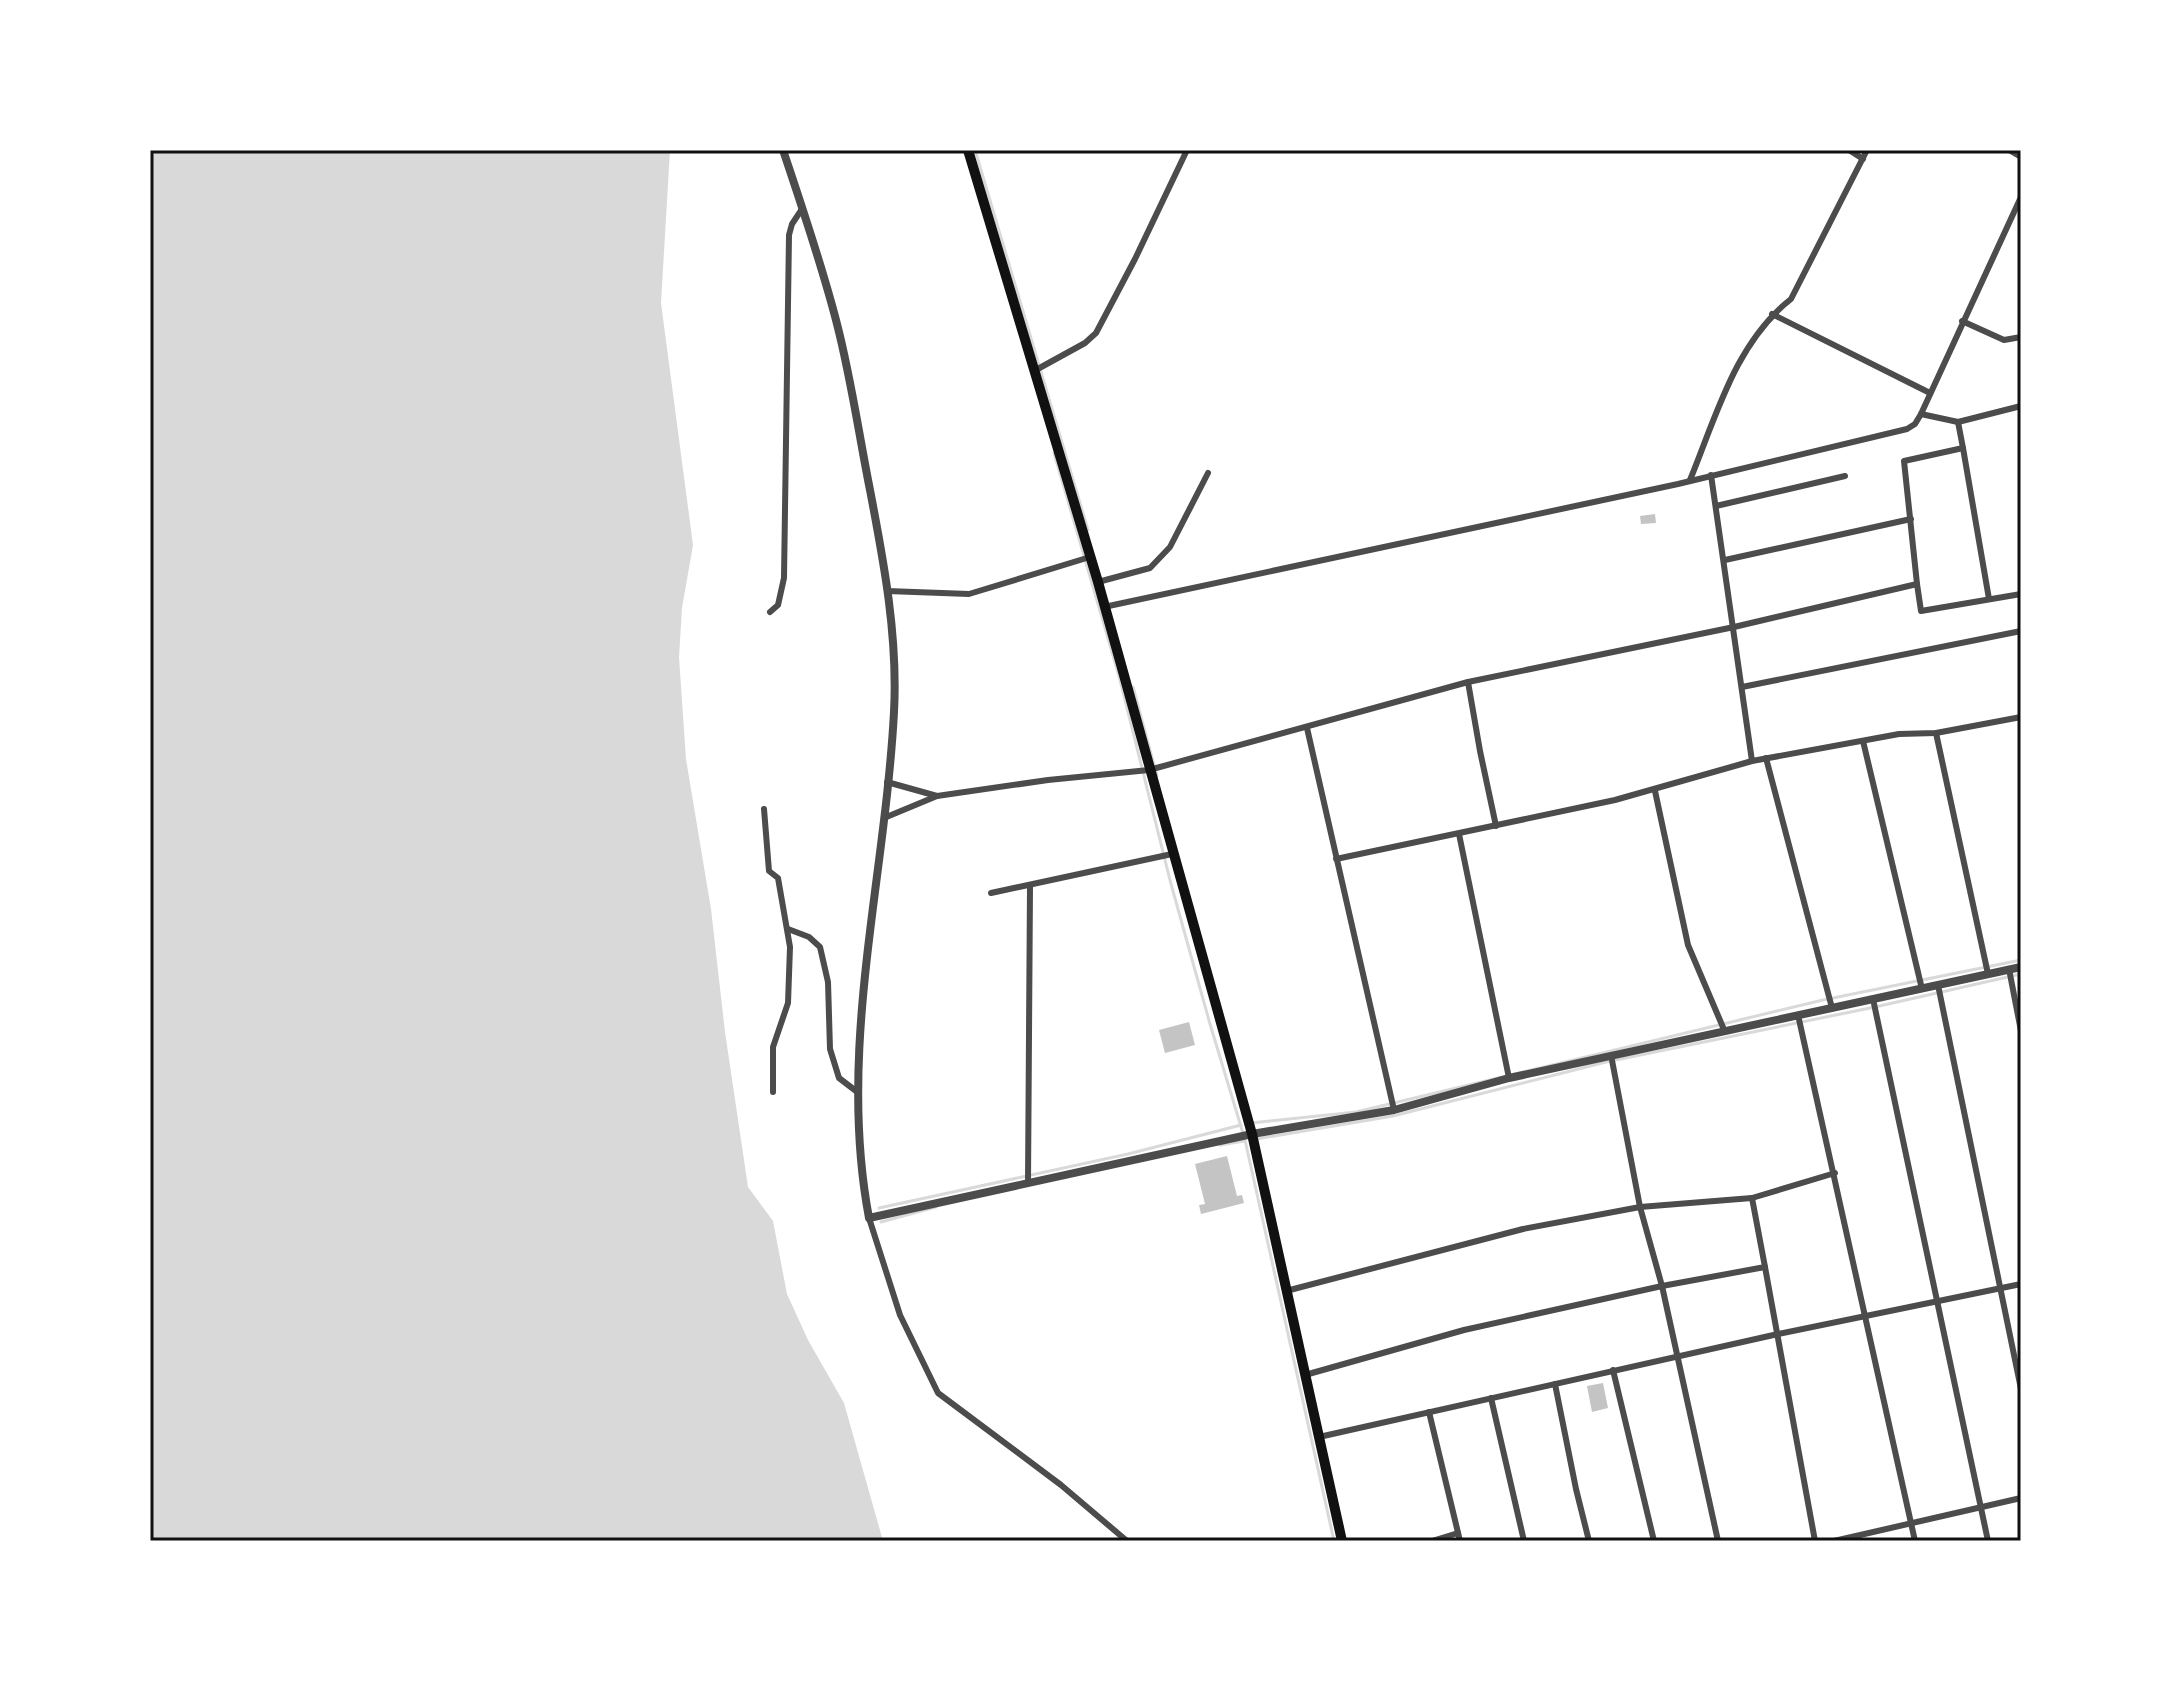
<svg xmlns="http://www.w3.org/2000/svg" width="2171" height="1691" viewBox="0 0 2171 1691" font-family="'PT Sans',sans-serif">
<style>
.water{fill:#d9d9d9}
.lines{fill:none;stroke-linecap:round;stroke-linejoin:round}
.stream{stroke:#d9d9d9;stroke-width:3}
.building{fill:#c4c4c4}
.minor{stroke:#4c4c4c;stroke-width:6}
.tertiary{stroke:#4c4c4c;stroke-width:8}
.primary{stroke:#111;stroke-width:10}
.neatline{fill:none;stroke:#111;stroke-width:3}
</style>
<rect width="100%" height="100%" fill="#fff"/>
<!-- water -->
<polygon class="water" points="150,150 670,150 661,303 693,545 682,608 679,657 686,759 711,909 725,1032 748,1187 773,1221 787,1294 808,1340 844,1403 883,1541 150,1541"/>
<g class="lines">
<!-- stream -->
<g class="stream">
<polyline points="975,150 1088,530"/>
<polyline points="1054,453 1119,676 1171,884 1210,1024 1245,1140 1334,1541"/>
<polyline points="1133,687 1157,776"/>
<polyline points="1251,1123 1356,1112 1823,1000 2021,960"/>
<polyline points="1256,1139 1393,1116 1606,1062 1875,1007 2021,974"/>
<polyline points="1220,1145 1244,1141"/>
<polyline points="879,1208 1128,1154 1241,1125"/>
<polyline points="881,1222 936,1207"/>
</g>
</g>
<!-- building -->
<g class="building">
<polygon points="1655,514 1656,523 1641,524 1640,516"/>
<polygon points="1189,1022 1195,1045 1165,1053 1159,1030"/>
<polygon points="1227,1156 1237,1196 1242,1195 1244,1203 1201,1214 1199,1205 1205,1204 1195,1164"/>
<polygon points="1603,1383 1608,1408 1592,1412 1587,1386"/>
</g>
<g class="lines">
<!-- minor -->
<g class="minor">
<polyline points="1849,150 1863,159"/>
<polyline points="2009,150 2021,157"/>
<polyline points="1772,314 1930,393"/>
<polyline points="1962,321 2004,340 2021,337"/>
<polyline points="1034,371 1085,343 1096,333 1135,259 1187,150"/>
<polyline points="1921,414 1958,422 2021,406"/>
<polyline points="1963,448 1989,599"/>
<polyline points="1711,475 1752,761"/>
<path d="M1690 480C1716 417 1735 343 1791 299L1867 150"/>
<polyline points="1716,506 1845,476"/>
<polyline points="1725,560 1911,519"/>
<polyline points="1098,582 1150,568 1170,547 1208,473"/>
<polyline points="1917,584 1921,611 2021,594"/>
<polyline points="887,591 969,594 1090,557"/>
<polyline points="1104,607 1678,484 1907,429 1915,424 1921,414 2021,197"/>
<polyline points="770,612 778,605 784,578 789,235 792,224 802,209"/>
<polyline points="1468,682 1480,751 1496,826"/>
<polyline points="1742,687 2021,631"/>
<polyline points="1307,728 1394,1110"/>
<polyline points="1936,733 1988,974"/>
<polyline points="1863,741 1922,989"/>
<polyline points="1766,758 1832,1008"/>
<polyline points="887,782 937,796"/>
<polyline points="1655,791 1688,945 1725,1032"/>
<polyline points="764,809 769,871 778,878 790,947 788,1003 773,1047 773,1092"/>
<polyline points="884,818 937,796 1048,780 1149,770 1468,682 1734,627 1917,584 1904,461 1963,448 1958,422"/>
<polyline points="1459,834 1509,1078"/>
<polyline points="1336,859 1615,800 1752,761 1899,734 1936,733 2021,717"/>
<polyline points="991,893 1172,854"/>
<polyline points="788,929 809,937 820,947 828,982 830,1049 839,1078 856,1091"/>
<polyline points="2009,969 2021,1031"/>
<polyline points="1938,985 2021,1389"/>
<polyline points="1873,999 1988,1541"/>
<polyline points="1798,1015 1915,1541"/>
<polyline points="1611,1055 1640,1207 1662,1286 1718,1541"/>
<polyline points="1028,1183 1030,886"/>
<polyline points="869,1218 900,1315 938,1393 1061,1485 1127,1541"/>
<polyline points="1765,1267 1815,1541"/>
<polyline points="1286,1291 1523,1229 1640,1207 1752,1198 1835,1173"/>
<polyline points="1613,1370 1654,1541"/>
<polyline points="1305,1375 1464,1330 1662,1286 1765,1267 1752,1198"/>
<polyline points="1555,1384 1576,1489 1589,1541"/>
<polyline points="1491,1398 1524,1541"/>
<polyline points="1429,1412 1460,1541"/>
<polyline points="1319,1437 1778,1334 2021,1284"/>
<polyline points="1432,1541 1458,1533"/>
<polyline points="1834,1541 2021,1498"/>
</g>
<!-- tertiary -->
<path class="tertiary" d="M783 150C802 207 822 265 837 324 851 378 859 435 870 490 884 563 898 637 894 712 885 881 837 1049 869 1218L1252 1134 1394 1110 1509 1078 2021 967"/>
<!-- primary -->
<polyline class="primary" points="968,150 1098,582 1252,1134 1342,1541"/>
</g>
<!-- border -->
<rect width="2171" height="1691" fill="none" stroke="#ffffff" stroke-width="304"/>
<rect x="152" y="152" width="1867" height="1387" class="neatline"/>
</svg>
